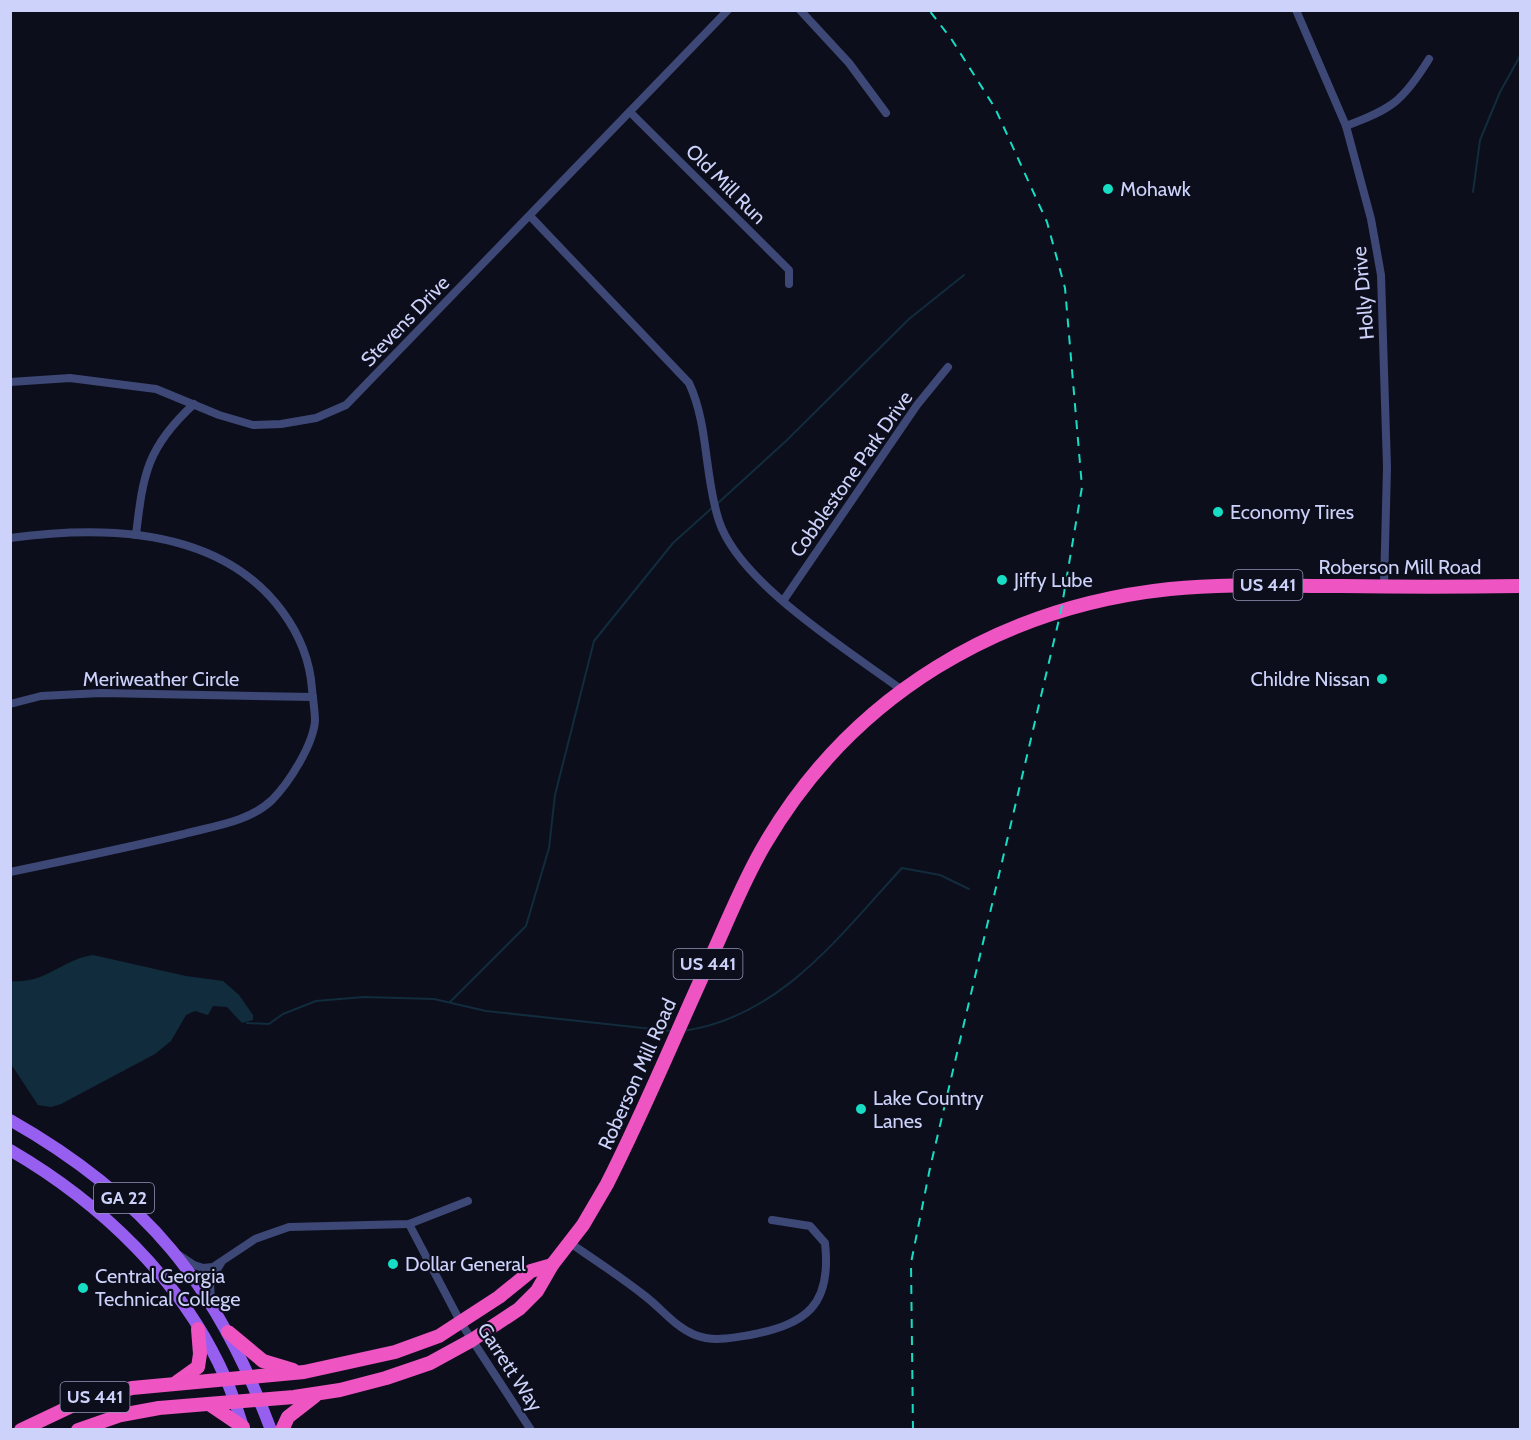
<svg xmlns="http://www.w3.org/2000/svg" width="1531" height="1440" viewBox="0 0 1531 1440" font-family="Cabin,sans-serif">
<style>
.water{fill:#112c3c}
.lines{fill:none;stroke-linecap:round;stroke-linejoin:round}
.stream{stroke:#112c3c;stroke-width:2}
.street{stroke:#3d4876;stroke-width:8}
.primary{stroke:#975fef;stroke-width:12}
.highway{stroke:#ee54c2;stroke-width:14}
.rail{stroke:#16ddc3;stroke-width:2;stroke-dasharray:9 8;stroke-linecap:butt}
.poi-dot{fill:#16ddc3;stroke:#0d0e1c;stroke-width:2}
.labels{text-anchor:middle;stroke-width:4.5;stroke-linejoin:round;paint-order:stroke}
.shield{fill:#0d0e1c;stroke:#9397b7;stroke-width:1.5}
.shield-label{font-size:18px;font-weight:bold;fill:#cdd2fa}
.street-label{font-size:20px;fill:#cdd2fa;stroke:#0d0e1c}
.poi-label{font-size:20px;fill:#cdd2fa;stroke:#0d0e1c;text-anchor:start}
</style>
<rect width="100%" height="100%" fill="#0d0e1c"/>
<!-- water -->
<path class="water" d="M93 955 186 976 223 981 239 995 253 1015V1020L242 1023 227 1007 213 1006 208 1015 195 1011 186 1015 171 1041 155 1054 61 1104 51 1107 38 1105 11 1064V981C46 984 63 959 93 955Z"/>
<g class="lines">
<!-- stream -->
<g class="stream">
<polyline points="1473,192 1480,140 1500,92 1520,56"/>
<polyline points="718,503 786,441 909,319 964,275"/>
<polyline points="450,1002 526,926 549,848 555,795 594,641 673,543 713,507"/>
<polyline points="247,1023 269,1024 283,1014 316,1001 364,997 434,999 486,1011 671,1031"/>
<path d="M683 1031C781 1017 839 936 902 868L940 875 969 889"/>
</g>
<!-- street -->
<g class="street">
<polyline points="800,10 849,63 886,113"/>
<polyline points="1296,10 1346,126 1371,219 1381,275 1387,467 1384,587"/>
<polyline points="630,112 789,270 789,284"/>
<path d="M1346 126C1392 109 1403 101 1429 59"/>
<path d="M530 216 689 383C709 426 704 476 719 521 739 583 849 651 902 690"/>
<polyline points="10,382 70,378 156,389 219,415 253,425 281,424 316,418 346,405 728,10"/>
<path d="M136 535C143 474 147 447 194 404"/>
<path d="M10 538C104 525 220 527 282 611 299 634 310 660 312 689 313 700 315 711 315 721 313 745 289 783 272 800 249 822 213 826 184 834 126 848 68 860 10 872"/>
<polyline points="783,601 917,405 948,367"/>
<polyline points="10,704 41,696 101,693 313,697"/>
<polyline points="409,1224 461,1323 531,1430"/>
<path d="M570 1243C595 1260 621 1277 645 1296 662 1309 675 1327 695 1335 713 1342 732 1338 750 1335 806 1324 832 1306 825 1243L810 1226 772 1220"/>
<polyline points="179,1255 194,1265 203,1268 213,1267 255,1239 289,1227 409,1224 468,1201"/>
<polyline points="211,1302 210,1281 221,1263"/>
</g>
<!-- primary -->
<g class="primary">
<path d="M10 1120C146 1197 217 1285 271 1430"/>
<path d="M10 1150C101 1203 182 1280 225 1377 233 1394 238 1412 244 1430"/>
</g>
<!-- highway -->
<g class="highway">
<polyline points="228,1332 263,1361 293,1370"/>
<polyline points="177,1382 198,1367 200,1354 198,1329"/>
<polyline points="209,1404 243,1427"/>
<polyline points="21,1430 78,1403 132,1388 304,1372 395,1352 439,1336 499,1297 531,1271 552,1265"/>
<path d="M78 1430 121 1415 159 1408 294 1397 340 1390 386 1378 430 1363 472 1340 519 1309 537 1291 552 1265 583 1225 607 1184C645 1109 677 1031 712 955 729 918 744 879 765 844 852 695 1000 607 1170 589 1227 583 1285 586 1342 586 1402 587 1461 587 1520 586"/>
<polyline points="282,1430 288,1417 315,1396"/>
</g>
<!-- rail -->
<polyline class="rail" points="913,1430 911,1263 930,1168 1061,611 1082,487 1065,288 1047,222 995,108 952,40 929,10"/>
</g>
<!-- markers -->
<g class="poi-dot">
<circle cx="1108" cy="189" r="6"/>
<circle cx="1218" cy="512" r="6"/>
<circle cx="1002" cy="580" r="6"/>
<circle cx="1382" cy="679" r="6"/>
<circle cx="861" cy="1109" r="6"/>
<circle cx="393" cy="1264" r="6"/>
<circle cx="83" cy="1288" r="6"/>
</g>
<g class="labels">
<!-- shield labels -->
<g class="shield">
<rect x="1233.5" y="570" width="69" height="30" rx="4.5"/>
<rect x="673.5" y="949" width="69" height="30" rx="4.5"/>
<rect x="94" y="1183" width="60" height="30" rx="4.5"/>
<rect x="60.5" y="1382" width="69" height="30" rx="4.5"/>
</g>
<g class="shield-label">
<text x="1268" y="591">US 441</text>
<text x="708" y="970">US 441</text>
<text x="124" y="1204">GA 22</text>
<text x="95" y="1403">US 441</text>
</g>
<!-- street labels -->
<g class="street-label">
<text transform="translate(726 184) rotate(45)" y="7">Old Mill Run</text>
<text transform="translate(1363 293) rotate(-95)" y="7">Holly Drive</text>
<text transform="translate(405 321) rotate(-46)" y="7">Stevens Drive</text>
<text transform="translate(851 474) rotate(-55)" y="7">Cobblestone Park Drive</text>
<text x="1400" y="574">Roberson Mill Road</text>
<text x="161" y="686">Meriweather Circle</text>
<text transform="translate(637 1074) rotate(-66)" y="7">Roberson Mill Road</text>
<text transform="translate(510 1367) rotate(57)" y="7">Garrett Way</text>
</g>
<!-- poi labels -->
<g class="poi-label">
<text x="1120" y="196">Mohawk</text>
<text x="1230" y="519">Economy Tires</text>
<text x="1014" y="587">Jiffy Lube</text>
<text x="1370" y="686" text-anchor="end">Childre Nissan</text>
<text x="873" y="1105">Lake Country<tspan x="873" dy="23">Lanes</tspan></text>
<text x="405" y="1271">Dollar General</text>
<text x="95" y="1283">Central Georgia<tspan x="95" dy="23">Technical College</tspan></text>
</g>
</g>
<!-- border -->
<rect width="1531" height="1440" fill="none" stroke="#cdd2fa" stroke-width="24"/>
</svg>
